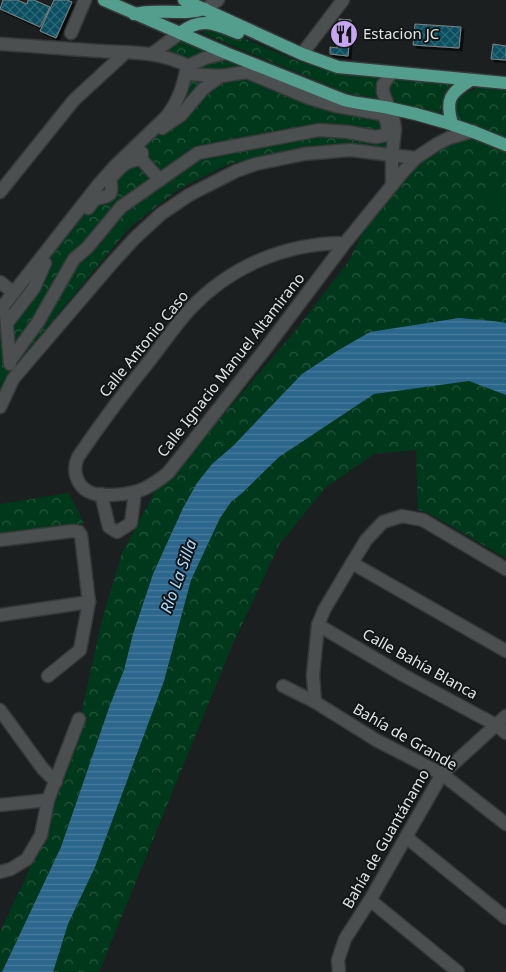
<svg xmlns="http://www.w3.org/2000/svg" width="506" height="972" viewBox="0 0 506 972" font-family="'Noto Sans',sans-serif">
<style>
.park{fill:url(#park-crowns)}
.garden{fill:#00381b}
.water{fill:url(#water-rules)}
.building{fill:url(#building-cross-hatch);stroke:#808385;filter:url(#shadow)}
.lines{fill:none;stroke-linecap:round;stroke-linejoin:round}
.minor-casing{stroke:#373939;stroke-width:15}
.major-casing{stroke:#373939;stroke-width:15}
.minor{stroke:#4b4f4f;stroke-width:12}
.major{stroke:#539e8d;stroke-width:12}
.labels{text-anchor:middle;stroke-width:4;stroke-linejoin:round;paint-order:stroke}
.poi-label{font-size:15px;fill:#e2e4e4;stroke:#131616;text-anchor:start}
.street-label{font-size:15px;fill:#e2e4e4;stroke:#131616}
.water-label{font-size:16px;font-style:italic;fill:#aadbfd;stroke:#131616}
</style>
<defs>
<pattern id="park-crowns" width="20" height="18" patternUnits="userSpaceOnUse" patternTransform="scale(1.25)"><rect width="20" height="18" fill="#00381b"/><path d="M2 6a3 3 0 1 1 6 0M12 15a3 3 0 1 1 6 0" fill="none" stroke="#25553c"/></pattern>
<pattern id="water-rules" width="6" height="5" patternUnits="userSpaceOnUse" patternTransform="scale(1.25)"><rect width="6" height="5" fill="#2b668c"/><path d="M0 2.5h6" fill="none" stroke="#497c9c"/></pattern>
<pattern id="building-cross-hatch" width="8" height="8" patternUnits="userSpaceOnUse" patternTransform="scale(1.25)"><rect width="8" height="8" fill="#085060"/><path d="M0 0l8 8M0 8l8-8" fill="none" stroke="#2c6977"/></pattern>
<filter id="shadow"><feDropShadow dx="3" dy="3" stdDeviation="0" flood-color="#0009"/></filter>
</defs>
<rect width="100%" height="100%" fill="#1c1f1f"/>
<!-- park -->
<g class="park">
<path d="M210 24 297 61 333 71 381 79 379 98 347 93 209 36 204 34C203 29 206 27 210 24Z"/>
<polygon points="180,39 212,54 189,59 182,55 166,53"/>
<polygon points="219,60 232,63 288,90 382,115 390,141 386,146 379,148 330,145 290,151 229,164 179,189 130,227 16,365 0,390 0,319 112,181 171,120 194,74 199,68 208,61"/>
<polygon points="395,79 453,84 443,99 439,115 392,104 390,89"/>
<polygon points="482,85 506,87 506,138 457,121 453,109 456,99"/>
<polygon points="466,139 478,140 506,152 506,558 428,513 418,510 416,450 374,454 325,488 279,545 232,646 99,972 0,972 0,931 27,875 71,759 101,624 122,552 156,490 207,434 295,331 348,262 367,224 413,166 438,148"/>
<polygon points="69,493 84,524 0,535 0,504"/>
</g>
<!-- garden -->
<polygon class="garden" points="506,187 506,209 487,210 486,189"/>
<!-- water -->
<polygon class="water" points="459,318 493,321 506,323 506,395 469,381 374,394 279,457 241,494 231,502 220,518 191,580 164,681 95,867 68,924 53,972 2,972 61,847 110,705 124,670 133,634 153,574 183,508 197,483 212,464 233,446 302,374 337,351 370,332"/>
<!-- building -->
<g class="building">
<polygon points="3,0 17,0 27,4 28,0 34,0 50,7 40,27 0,9"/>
<polygon points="54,0 67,0 72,2 56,38 40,31"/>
<polygon points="339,19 351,20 348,56 330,54 330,47 337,48"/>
<polygon points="415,24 461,27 459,48 413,45"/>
<polygon points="493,44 506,46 506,60 491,59"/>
</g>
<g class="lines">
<!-- minor casing -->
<g class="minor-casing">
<g id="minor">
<polyline points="205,9 218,0"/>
<polyline points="71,33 85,0"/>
<path d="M0 44C34 46 67 49 101 51 133 53 158 51 188 66"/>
<polyline points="153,53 180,33"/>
<polyline points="302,54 343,0"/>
<polyline points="188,66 205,58 226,53"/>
<polyline points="391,73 383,85 383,92 394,122 395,130 392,155 392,185"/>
<polyline points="162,128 181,115 203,89 221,76"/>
<polyline points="142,153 141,159 160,180"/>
<polyline points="0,192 74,100 125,53"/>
<path d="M88 208 95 199C110 196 114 196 110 179 121 167 124 161 141 159"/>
<path d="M345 243C287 243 232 265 191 308 177 323 164 342 151 359 125 391 101 423 78 457 71 472 78 490 95 494 106 496 123 495 134 492 146 490 159 480 168 473L266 348 345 243 402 173 416 158 437 144 449 138 473 131"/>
<polyline points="0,282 14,293"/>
<path d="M0 310 99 184 115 166 167 116C179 100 183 86 187 67"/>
<polyline points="6,314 10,364"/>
<polyline points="7,323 34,288 45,263"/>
<path d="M10 361 38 322 74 259 87 248 121 207 198 153 319 130 348 132 376 137 386 135C389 128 387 120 382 114L336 106 309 98 247 72 221 76 186 74"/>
<polyline points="0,407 13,379 113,262 135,238 161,214 189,195 236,171 256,164 304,154 350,150 416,158"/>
<polyline points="101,494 109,527 117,532 131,523 135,492"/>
<polyline points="0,540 73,531 79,532 81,535 89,602 80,650 48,676"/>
<polyline points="352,563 506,651"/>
<polyline points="0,615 89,602"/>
<polyline points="318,625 403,675 496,725 506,733"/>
<polyline points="283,686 315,702 376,740 442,774 506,824"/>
<polyline points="315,702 313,675 318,625 324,610 352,563 366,540 383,522 402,516 423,520 506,569"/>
<polyline points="0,710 43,769 56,782"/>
<polyline points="0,805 48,800"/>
<polyline points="406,837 506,918"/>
<polyline points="0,872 11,869 27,859 41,835 48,800 79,719"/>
<polyline points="370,900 458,972"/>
<polyline points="339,972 338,960 345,939 370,900 442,774 506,716"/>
</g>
</g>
<!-- major casing -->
<g class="major-casing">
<g id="major">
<path d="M104 0 226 53 344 100C359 104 374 105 389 108 430 116 469 129 506 145"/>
<polyline points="184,0 302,54 338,67 506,83"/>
<path d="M134 14C158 8 181 16 205 9"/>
<path d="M180 33C202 16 215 24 238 33"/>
<path d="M452 124C445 99 450 93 471 80"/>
</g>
</g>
<!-- minor -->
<use href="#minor" class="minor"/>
<!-- major -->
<use href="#major" class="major"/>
</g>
<!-- icons -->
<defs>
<g id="restaurant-disc" transform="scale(1.4375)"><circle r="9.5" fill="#c6a6f0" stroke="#131616"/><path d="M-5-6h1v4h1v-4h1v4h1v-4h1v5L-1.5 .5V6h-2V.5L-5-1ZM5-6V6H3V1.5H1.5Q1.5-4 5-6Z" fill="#111"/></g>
</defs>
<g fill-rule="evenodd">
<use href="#restaurant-disc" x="344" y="34"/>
</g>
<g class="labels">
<!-- poi labels -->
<g class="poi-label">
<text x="363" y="39">Estacion JC</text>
</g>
<!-- street labels -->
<g class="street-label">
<text transform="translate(144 344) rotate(-51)" y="5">Calle Antonio Caso</text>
<text transform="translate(231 365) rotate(-52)" y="5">Calle Ignacio Manuel Altamirano</text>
<text transform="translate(420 664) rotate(29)" y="5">Calle Bahía Blanca</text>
<text transform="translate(405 737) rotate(30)" y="5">Bahía de Grande</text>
<text transform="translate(386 839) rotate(-60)" y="5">Bahía de Guantánamo</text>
</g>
<!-- water labels -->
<g class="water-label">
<text transform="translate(178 576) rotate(-70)" y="6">Río La Silla</text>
</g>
</g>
</svg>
